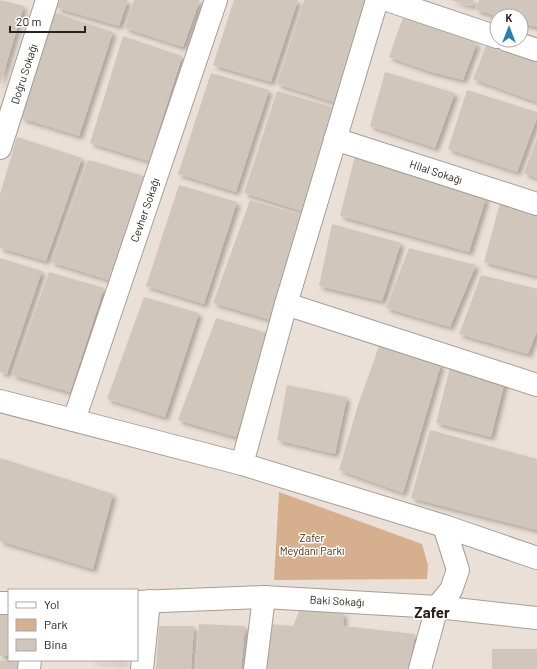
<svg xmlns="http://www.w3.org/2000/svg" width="537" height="669" viewBox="0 0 537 669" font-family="Barlow,sans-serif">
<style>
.green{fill:#d6b08e}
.building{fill:#d1c6bc;filter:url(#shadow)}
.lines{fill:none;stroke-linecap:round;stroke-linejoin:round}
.street-casing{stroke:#a79d94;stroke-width:24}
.street{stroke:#fff;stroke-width:22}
.labels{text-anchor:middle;stroke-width:3;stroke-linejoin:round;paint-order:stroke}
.street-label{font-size:11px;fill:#26221e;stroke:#fff}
.park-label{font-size:11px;fill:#4f2900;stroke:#fff}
.district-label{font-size:15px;font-weight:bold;fill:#26221e;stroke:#fff}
</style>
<defs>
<filter id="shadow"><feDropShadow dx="3.5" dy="3.5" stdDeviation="2" flood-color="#0004"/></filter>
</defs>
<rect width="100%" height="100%" fill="#ebe0d7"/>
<!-- green -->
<polygon class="green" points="279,492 422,544 428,565 427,579 274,580"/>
<!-- building -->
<g class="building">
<polygon points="0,0 24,6 0,85"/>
<polygon points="60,0 128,0 119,26 57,8"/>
<polygon points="134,0 200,0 183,47 125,28"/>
<polygon points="234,0 298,0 271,82 213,65"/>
<polygon points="304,0 367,0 334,102 277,84"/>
<polygon points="450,0 474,0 472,6"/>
<polygon points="479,0 537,0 537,27 521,23 521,16 497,16 476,10"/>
<polygon points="53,12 113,32 79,136 21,118"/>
<polygon points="403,17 477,43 463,80 428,71 389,57"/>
<polygon points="123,36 182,56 149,161 90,143"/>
<polygon points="487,43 537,60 537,102 473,79"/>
<polygon points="385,72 455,93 435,148 370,126"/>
<polygon points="211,73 269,90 236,192 178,174"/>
<polygon points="467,90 537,112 537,118 517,172 448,149"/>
<polygon points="277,91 335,108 302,211 244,193"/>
<polygon points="17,137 82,158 46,261 0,248 0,194"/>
<polygon points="537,138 537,178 524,173"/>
<polygon points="355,156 486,198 469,252 340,216"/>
<polygon points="88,160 144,176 109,280 51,262"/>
<polygon points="179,185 237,202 204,304 146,286"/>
<polygon points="250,200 305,216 271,320 213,303"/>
<polygon points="500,203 537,214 537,276 484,262"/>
<polygon points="332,224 401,243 382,301 319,286"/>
<polygon points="409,248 476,265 450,327 386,308"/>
<polygon points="0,258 42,271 7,374 0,372"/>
<polygon points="49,272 104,288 70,392 12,375"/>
<polygon points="481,275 537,289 537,331 528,354 459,334"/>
<polygon points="144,297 199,313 165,417 107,399"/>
<polygon points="216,318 271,334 236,437 178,420"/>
<polygon points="379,346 441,364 403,493 339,470 358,405"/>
<polygon points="451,363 506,377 491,437 436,423"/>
<polygon points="287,385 347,397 335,454 277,440"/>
<polygon points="430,430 537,459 537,530 411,498"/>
<polygon points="0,458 113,494 93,569 0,541"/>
<polygon points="300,609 344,613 343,626 415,634 409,669 264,669 270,624 293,626"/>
<rect x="0" y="614" width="9" height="42"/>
<polygon points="199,624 245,626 241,669 196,669"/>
<polygon points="159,626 194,626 191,669 156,669"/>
<rect x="492" y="649" width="45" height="20"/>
<polygon points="92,660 125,660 125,662 92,661"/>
<rect x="0" y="661" width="18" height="8"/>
</g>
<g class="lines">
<!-- street casing -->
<g class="street-casing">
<g id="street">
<polyline points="387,0 497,37"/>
<polyline points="507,40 537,50"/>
<polyline points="335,139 537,204"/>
<polyline points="0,148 47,0"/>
<polyline points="286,304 537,385"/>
<polyline points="0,401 242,464 444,526 537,558"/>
<polyline points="74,420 216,0"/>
<polyline points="242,464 286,304 377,0"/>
<polyline points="137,602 264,597 437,607 537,618"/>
<polyline points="0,603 9,603"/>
<polyline points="29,669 30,660"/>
<polyline points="142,669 149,601"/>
<polyline points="255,669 264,597"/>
<polyline points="420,669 437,607 451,590 458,570 444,526"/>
</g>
</g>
<!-- street -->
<use href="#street" class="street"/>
</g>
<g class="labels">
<!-- street labels -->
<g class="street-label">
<text transform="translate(24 74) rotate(-72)" y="4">Doğru Sokağı</text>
<text transform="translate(436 172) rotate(18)" y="4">Hilal Sokağı</text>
<text transform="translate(145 210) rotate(-71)" y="4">Cevher Sokağı</text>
<text transform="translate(337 601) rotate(3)" y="4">Baki Sokağı</text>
</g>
<!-- park labels -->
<g class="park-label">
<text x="312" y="542">Zafer<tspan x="312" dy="13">Meydanı Parkı</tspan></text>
</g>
<!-- district labels -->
<g class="district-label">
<text x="432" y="618">Zafer</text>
</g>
</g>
<!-- legend -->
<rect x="8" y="589" width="130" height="72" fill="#ffffff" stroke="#a8a7a5"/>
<rect x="16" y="602" width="20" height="6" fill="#ffffff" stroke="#a8a7a5"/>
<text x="44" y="609" font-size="12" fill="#26221e">Yol</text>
<rect x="16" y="619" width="20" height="12" fill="#d6b08e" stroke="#a8a7a5"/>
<text x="44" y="629" font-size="12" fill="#26221e">Park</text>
<rect x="16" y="639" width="20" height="12" fill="#d1c6bc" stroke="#a8a7a5"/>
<text x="44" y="649" font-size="12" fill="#26221e">Bina</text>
<!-- north arrow -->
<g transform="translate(509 28)"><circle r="19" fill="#ffffff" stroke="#a8a7a5"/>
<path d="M0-3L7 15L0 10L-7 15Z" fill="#2980af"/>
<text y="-6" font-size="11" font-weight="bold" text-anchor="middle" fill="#26221e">K</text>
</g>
<!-- scale -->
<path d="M10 26v6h75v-6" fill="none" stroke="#26221e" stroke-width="2"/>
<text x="16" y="26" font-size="12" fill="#26221e" stroke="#ffffff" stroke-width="3" paint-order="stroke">20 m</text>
</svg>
